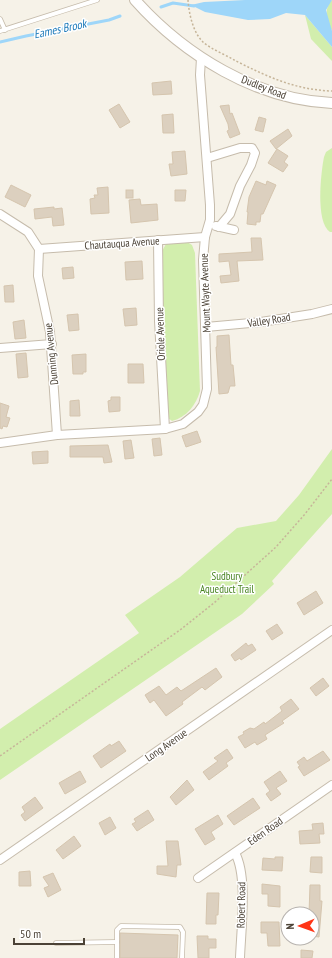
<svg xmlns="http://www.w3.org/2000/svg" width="332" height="958" viewBox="0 0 332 958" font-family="'PT Sans Narrow',sans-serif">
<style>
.green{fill:#d2eead}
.water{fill:#9ed6f9}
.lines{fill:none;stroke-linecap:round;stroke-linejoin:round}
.stream{stroke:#9ed6f9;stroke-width:3}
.building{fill:#dcd0bf;stroke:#d5c5ae}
.service-casing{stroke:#c6bcac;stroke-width:5.5}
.minor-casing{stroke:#c6bcac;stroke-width:10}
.tertiary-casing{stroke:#c6bcac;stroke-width:12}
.path{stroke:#c6b599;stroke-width:1.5;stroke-dasharray:2 2;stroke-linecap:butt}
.service{stroke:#fff;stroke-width:4}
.minor{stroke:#fff;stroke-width:8}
.tertiary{stroke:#fff;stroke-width:10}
.labels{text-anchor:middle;stroke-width:3;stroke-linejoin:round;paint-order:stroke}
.street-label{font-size:11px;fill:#4b4236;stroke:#fff}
.park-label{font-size:11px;fill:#488421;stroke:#fff}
.water-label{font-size:12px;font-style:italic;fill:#207cbb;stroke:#fff}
</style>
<rect width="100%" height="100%" fill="#f6f2e8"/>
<!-- green -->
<g class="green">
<path d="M332 0V31C327 21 323 9 332 0Z"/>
<polygon points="305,15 332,47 332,61 311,39"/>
<path d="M332 148V232H330C315 222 321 172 324 157L326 152Z"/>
<path d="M187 242 192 245 195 253 200 391C196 405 187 417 172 421L168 418 166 413 161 253 166 244Z"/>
<polygon points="332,449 332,514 272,581 274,584 242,614 0,780 0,729 139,633 125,615 180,577 237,528 276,521 299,495"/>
</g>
<!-- water -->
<polygon class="water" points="245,0 332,0 326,10 332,31 332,47 305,15 286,13 270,19 248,20 205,12 191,5 204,2"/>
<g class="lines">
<!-- stream -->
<g class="stream">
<polyline points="161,7 173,3 194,6"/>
<polyline points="0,42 26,36 109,20 120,16"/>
</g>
</g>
<!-- building -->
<g class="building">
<polygon points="171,81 172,94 153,95 152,83"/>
<polygon points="119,104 130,122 120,128 109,110"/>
<polygon points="229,105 230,114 232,113 240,134 230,138 227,131 229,130 228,124 220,106"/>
<polygon points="173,114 174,133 163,133 162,115"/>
<polygon points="259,117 266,119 263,132 255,130"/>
<polygon points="288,129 292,136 276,149 270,141"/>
<polygon points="277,149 288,156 284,162 288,165 283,172 268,163"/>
<polygon points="185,151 187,174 171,176 169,164 173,164 172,152"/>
<polygon points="256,181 266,185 267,181 276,185 263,214 261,214 260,222 256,222 256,225 247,224 248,212 247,212 249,197"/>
<polygon points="11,185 31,195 25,207 5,197"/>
<polygon points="108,187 109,213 91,214 90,199 95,198 94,195 98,195 97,188"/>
<rect x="126" y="190" width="7" height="8"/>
<polygon points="175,190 186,190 185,201 175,201"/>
<polygon points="140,199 141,205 157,204 158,220 131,223 129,200"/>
<polygon points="54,207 54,209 62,208 64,225 53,226 52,217 35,219 34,209"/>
<polygon points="251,238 261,238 263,260 237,261 239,281 221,283 220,276 231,275 229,261 219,262 219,254 252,252"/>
<polygon points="142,261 143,279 126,280 125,262"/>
<polygon points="73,267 74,278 63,279 62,268"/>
<polygon points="13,285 14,302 5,302 4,286"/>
<polygon points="136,308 137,325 125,326 123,309"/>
<polygon points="78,314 79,330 69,331 67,315"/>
<polygon points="24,320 26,338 15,339 13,322"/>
<polygon points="229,335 231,365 233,365 235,386 230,386 228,393 219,394 216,347 217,347 217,336"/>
<polygon points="26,353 28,377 18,378 16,354"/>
<polygon points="86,354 86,372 83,372 83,374 73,374 72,355"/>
<polygon points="128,364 143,364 144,383 128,383"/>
<polygon points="111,397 120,397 120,411 109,412 108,401 111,400"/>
<polygon points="79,400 80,416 70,416 70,401"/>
<polygon points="0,403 9,406 6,417 10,418 7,427 3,426 2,429 0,428"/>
<polygon points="197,431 201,442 186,447 182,436"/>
<polygon points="160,438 162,455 154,456 152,439"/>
<polygon points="131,440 134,458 125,459 123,441"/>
<polygon points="108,445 112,462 104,463 103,457 70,457 70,446"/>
<polygon points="48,451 48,463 33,464 32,452"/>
<polygon points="316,591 323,603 304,615 297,603"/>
<polygon points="277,624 283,633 272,640 266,631"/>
<polygon points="246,643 248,646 252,644 256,650 241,660 240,658 235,661 231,655"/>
<polygon points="216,668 222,677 205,690 202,687 182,702 183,704 166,716 154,700 150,703 145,695 159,686 166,695 177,687 181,691"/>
<polygon points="323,678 329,686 316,696 310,688"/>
<polygon points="291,699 299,709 282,721 284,723 265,735 267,739 257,745 255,742 245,748 238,737 244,734 243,732 250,728 254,729 264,722 265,724 282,711 280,707"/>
<polygon points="119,741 126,751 101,768 93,756 110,744 111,746"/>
<polygon points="227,749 233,758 226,763 228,766 209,780 203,772 218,761 214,758"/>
<polygon points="323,751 330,760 304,776 298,767 300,766 297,762 304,757 307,761"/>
<polygon points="80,771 86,782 65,794 59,783"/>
<polygon points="280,771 287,781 276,788 281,794 271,801 266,794 270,791 264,782"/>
<polygon points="187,780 194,790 176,805 170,797"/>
<polygon points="35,797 43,808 25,821 21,815 25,812 22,807"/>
<polygon points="253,798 260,808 234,825 227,816"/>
<polygon points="148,810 154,820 137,831 132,824 136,822 134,819"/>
<polygon points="218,815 223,824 211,832 215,839 205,845 195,829"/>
<polygon points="110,817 116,828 105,835 99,823"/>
<polygon points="323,823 324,834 319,834 320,843 300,844 299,831 313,830 312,824"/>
<polygon points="74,836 81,846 63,859 56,850"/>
<polygon points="166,841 178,841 181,865 177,865 176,877 157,874 157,866 168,866"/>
<polygon points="275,857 283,857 282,871 262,870 263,858 275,859"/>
<polygon points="311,857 322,857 322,873 310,872"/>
<polygon points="30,871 31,886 19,886 19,872"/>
<polygon points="53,873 61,890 48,897 44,888 49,886 43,877"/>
<polygon points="262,884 280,886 280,907 268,906 268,894 262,894"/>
<polygon points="310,885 320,885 320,901 322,901 319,937 312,936 312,914 309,914"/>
<polygon points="207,893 219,893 218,915 216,915 216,924 206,924"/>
<polygon points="261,922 279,922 280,946 268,946 267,933 261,933"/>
<polygon points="120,933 178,935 177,958 120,958"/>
<polygon points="197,936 208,936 208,939 216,939 216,948 209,948 209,958 198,958"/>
<polygon points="301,950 313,951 312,958 301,958"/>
</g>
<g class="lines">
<!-- service casing -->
<g class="service-casing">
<g id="service">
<polyline points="0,19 5,30"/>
<polyline points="0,31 97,0"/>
<polyline points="56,943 117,942"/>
<polyline points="117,958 117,930 121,926 180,927 183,932 182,958"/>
</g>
</g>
<!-- minor casing -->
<g class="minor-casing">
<g id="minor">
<polyline points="207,158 240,148 252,148 255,153 251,165 240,186 230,214 219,227"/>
<polyline points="0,214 28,232 39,249 38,276 50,332 57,435"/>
<polyline points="216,226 234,230"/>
<polyline points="158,240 159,321 165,429"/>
<polyline points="39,249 205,237"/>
<polyline points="206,327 261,322 312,314 332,309"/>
<polyline points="0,348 52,344"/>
<polyline points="0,443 57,435 165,429 183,424 198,412 203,405 207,389 203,260 205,237 210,220 210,205 200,75 201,58"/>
<path d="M235 853C248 876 241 930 240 958"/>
<polyline points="0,860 332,630"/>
<polyline points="198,878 332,785"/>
</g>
</g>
<!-- tertiary casing -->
<g class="tertiary-casing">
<path id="tertiary" d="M135 0C184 55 257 100 332 103"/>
</g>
<!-- path -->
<g class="path">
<path d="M188 0C189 14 193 33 204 43 213 50 226 55 236 61 268 77 296 90 332 91"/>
<polyline points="0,756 180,630 214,603 276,547 305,514 332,479"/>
</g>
<!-- service -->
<use href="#service" class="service"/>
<!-- minor -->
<use href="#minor" class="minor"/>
<!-- tertiary -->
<use href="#tertiary" class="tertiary"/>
</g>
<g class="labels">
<!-- street labels -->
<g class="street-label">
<text transform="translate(264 87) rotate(21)" y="4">Dudley Road</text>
<text transform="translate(122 243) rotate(-4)" y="4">Chautauqua Avenue</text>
<text transform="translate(205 293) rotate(-92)" y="4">Mount Wayte Avenue</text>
<text transform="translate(269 320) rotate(-9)" y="4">Valley Road</text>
<text transform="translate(160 334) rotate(-92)" y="4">Oriole Avenue</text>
<text transform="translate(51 354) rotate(-96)" y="4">Dunning Avenue</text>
<text transform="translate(166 745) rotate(-35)" y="4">Long Avenue</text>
<text transform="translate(265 831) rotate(-35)" y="4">Eden Road</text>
<text transform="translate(241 905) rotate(-89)" y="4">Robert Road</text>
</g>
<!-- park labels -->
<g class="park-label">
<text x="227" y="580">Sudbury<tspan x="227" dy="13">Aqueduct Trail</tspan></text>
</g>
<!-- water labels -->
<g class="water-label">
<text transform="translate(60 29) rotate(-12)" y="4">Eames Brook</text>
</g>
</g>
<!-- north arrow -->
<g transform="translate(300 926) rotate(268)"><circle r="19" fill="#ffffff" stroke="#b7b3af"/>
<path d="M0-3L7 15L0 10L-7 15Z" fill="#ff3516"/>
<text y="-6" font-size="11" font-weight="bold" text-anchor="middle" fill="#4b4236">N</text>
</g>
<!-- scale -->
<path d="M14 938v6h70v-6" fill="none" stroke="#4b4236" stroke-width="2"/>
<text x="20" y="938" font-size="12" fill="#4b4236" stroke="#ffffff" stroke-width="3" paint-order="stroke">50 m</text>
</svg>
